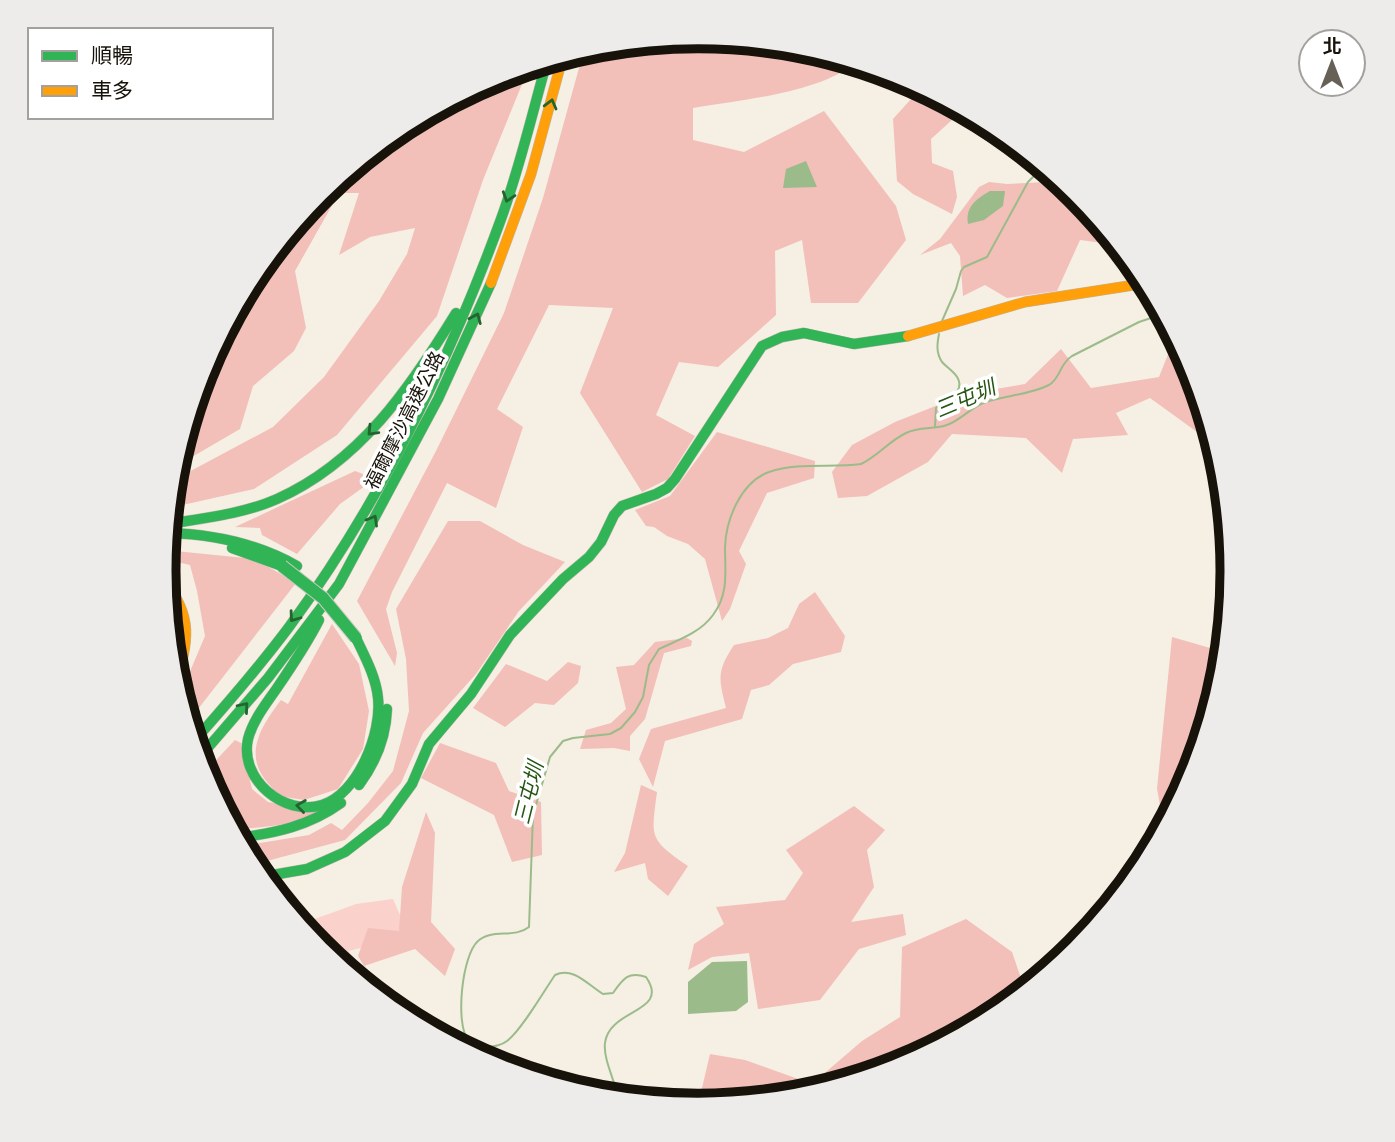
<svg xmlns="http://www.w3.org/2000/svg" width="1395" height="1142" viewBox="0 0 1395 1142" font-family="'Source Sans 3','Noto Sans TC',sans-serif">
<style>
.green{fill:#fad1cb}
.forest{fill:#f3bfb9}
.water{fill:#9bbc8a}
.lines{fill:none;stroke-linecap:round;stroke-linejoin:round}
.stream{stroke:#9bbc8a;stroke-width:2}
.fast-casing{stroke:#bdb7ae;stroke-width:11}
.slow-casing{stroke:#bdb7ae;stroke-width:11}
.fast{stroke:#30b455;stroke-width:10}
.slow{stroke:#ff9f0a;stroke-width:10}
.fast-bridge-casing{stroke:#cecac4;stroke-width:14;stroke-linecap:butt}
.fast-bridge{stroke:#30b455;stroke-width:12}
.oneway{stroke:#246430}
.labels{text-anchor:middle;stroke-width:7;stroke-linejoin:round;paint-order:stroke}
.street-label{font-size:19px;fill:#18130a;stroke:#fff}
.water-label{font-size:21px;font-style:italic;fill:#265613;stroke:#fff}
.rim{fill:none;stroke:#18130a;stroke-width:9}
</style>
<rect width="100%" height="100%" fill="#f6efe4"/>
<!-- green -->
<polygon class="green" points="393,899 409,936 348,951 376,982 368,988 319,948 296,920 312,920 356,904"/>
<!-- forest -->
<g class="forest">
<path d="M697 37 802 47 854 63C823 92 736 101 693 108V140L744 152 824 111 896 206 906 240 858 303H811L802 240 775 251 776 315 718 367 679 362 656 415 695 436 668 479 642 492 580 393 613 308 549 305 497 409 523 427 496 508 447 483 392 592 386 609 397 653 395 666 357 601 436 451 504 313 543 198 584 50 594 47Z"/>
<path d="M529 67 483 180 437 316 337 435 254 489 169 508 172 481 273 427 324 377 379 301 407 254 415 228 370 237 339 255 359 193H339L295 271 306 328 294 351 253 386 240 429 173 468C181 437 192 393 205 365 265 228 384 110 529 67Z"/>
<polygon points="926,90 963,110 931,139 932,163 953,171 957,197 952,214 913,194 897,181 893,119 912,98"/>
<polygon points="1051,173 1076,194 1118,245 1080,240 1057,291 1007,298 985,285 963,296 960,256 951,243 920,255 940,239 979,187 989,182 1007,184 1047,182"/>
<polygon points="1175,337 1191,367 1215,445 1150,398 1116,413 1128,435 1073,439 1062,473 1026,438 952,434 928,462 867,496 838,498 832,472 852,445 895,422 966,394 1025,384 1061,349 1091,388 1159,377"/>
<polygon points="717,432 815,461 814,478 767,493 739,551 746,564 730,609 722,621 705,559 688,544 667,536 654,527 646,526 635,510 670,496"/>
<polygon points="355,471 363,474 365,486 340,504 297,554 262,535 260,528 235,527"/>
<polygon points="448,521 480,521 523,545 565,562 519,611 476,674 423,733 401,783 345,840 252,865 242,846 309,835 331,823 342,830 368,803 393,771 409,711 406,659 396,609"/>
<polygon points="165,550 255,559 296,583 188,722 180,695 205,636 197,591 190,565 164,559"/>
<path d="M815 592 845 636 841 652 793 664 769 685 751 690 742 719 665 741 653 787 639 759 651 729 726 708C719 679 716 672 734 645L768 638 788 628 799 604Z"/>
<path d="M332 624 359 664 369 711 363 749 338 789 304 800 279 796C274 789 266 782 262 775 245 748 266 720 281 700L288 704Z"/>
<polygon points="1172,637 1224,652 1221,676 1191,776 1164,826 1157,789"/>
<polygon points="687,638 692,641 691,646 664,653 645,719 630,736 630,751 614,748 580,749 586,730 611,723 626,709 616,667 634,665 655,642"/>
<polygon points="568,662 581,666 578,683 554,705 535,703 505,727 473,708 506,664 547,681"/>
<path d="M235 740 241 743 252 789 268 802 318 812C302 826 255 827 233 830L203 774Z"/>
<polygon points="440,743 496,763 509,791 541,802 542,855 512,862 494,815 421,778"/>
<path d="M641 785 657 792C651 838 649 839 688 866L668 896 648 879 645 863 614 872 625 853Z"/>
<polygon points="854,806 885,830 867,850 874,887 851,922 903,914 906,935 859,949 820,1000 758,1009 749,953 712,957 688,970 694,944 724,924 716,907 785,900 803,873 786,850"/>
<polygon points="426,812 435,833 431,922 455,949 445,976 415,949 364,966 358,956 368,928 399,931 402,887"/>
<polygon points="966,919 1012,952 1025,990 994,1015 902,1065 801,1095 698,1105 710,1054 745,1060 812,1084 862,1041 900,1017 902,947"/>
</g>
<!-- water -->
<g class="water">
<polygon points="806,161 817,187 783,188 786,169"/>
<path d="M990 191H1005L1003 206 984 220 968 224C965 207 976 199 990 191Z"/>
<polygon points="747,961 748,1002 736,1011 688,1014 688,982 712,962"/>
</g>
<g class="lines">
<!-- stream -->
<g class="stream">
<polyline points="942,321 956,289 961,271 964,267 987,257 1028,182 1043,167"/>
<path d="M935 426 936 408C942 403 954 397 958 390 964 377 949 370 942 362 936 353 937 344 939 334"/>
<path d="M618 1097C615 1081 603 1059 605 1043 609 1008 671 1013 646 977 628 971 623 979 613 993L603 994C588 985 573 966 555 975 544 991 521 1031 507 1041 502 1045 493 1047 487 1047 480 1047 472 1045 468 1040 455 1023 462 955 478 941 492 928 514 939 529 927L533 815 550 757 563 741 573 738 610 734 621 728 635 712 643 697 649 665 659 649C678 640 700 633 713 615 729 594 725 572 725 547 726 519 741 482 769 472 799 462 831 468 861 464 878 456 889 441 906 433 917 427 932 429 944 426 960 422 970 407 986 402 1007 395 1029 395 1049 385 1061 378 1059 364 1072 356L1139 322 1163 314"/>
</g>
<!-- fast casing -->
<g class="fast-casing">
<g id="fast">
<path d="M168 524C204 518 243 514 277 499 360 462 410 388 456 313"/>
<path d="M167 533C214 534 256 543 297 566"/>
<polyline points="232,548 282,566"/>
<path d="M319 620C307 644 292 666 277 688 266 704 253 720 248 739 239 779 284 817 322 805 358 794 382 733 378 698 376 677 365 657 356 638"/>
<path d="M194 741C227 704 259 667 289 627 379 504 449 362 501 219 520 167 532 114 547 61"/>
<polyline points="199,758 268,678 339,584 438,399 491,283"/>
<path d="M359 785C376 762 386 738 387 709"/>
<path d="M237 838C276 833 309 826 341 803"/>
<polyline points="261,877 307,869 345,852 385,821 412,784 429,744 471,694 510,635 563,579 589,557 601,542 614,515 622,506 656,494 667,488 675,479 762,346 782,337 804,333 854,344 908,336"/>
</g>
</g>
<!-- slow casing -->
<g class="slow-casing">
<g id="slow">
<polyline points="491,283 531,174 563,56"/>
<polyline points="908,336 1025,302 1147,283"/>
<path d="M164 581C194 616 188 642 176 683"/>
</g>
</g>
<!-- fast -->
<use href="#fast" class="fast"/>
<!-- slow -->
<use href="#slow" class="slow"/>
<!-- fast-bridge casing -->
<g class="fast-bridge-casing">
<polyline id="fast-bridge" points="282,566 323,598 356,638"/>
</g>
<!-- fast-bridge -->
<use href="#fast-bridge" class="fast-bridge"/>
</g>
<!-- one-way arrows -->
<defs><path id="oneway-chevron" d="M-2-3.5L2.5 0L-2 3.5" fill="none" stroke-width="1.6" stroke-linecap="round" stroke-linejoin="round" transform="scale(1.75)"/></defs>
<g class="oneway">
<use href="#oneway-chevron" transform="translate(551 104) rotate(-75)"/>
<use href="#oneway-chevron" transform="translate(508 197) rotate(108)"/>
<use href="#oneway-chevron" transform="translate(476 318) rotate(-67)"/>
<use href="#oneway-chevron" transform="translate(372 431) rotate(134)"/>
<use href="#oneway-chevron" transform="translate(373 520) rotate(-60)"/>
<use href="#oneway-chevron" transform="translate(294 617) rotate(126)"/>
<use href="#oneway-chevron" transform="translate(244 707) rotate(-50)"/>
<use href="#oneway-chevron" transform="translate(301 806) rotate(-172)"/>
</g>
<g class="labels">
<!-- street labels -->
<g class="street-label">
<text transform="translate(404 420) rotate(-63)" y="7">福爾摩沙高速公路</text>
</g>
<!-- water labels -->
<g class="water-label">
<text transform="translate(965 399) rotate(-23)" y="7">三屯圳</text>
<text transform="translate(529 793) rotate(-76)" y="7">三屯圳</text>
</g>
</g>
<!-- crop -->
<path d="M0 0H1395V1142H0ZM176 571a522 522 0 1 1 1044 0a522 522 0 1 1-1044 0Z" fill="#edeceb" fill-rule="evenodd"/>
<path class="rim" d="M176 571a522 522 0 1 1 1044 0a522 522 0 1 1-1044 0Z"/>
<!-- legend -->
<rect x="28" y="28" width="245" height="91" fill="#ffffff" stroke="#a3a19d" stroke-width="2"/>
<rect x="42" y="51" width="35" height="10" fill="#30b455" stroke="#a3a19d" stroke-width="2"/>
<text x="91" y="63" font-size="21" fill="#18130a">順暢</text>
<rect x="42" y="86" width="35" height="10" fill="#ff9f0a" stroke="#a3a19d" stroke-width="2"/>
<text x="91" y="98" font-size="21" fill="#18130a">車多</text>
<!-- north arrow -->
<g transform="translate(1332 63)"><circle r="33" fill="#ffffff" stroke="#a3a19d" stroke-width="2"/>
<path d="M0-5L12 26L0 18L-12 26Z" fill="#666056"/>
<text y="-10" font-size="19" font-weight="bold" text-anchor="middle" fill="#18130a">北</text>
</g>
</svg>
